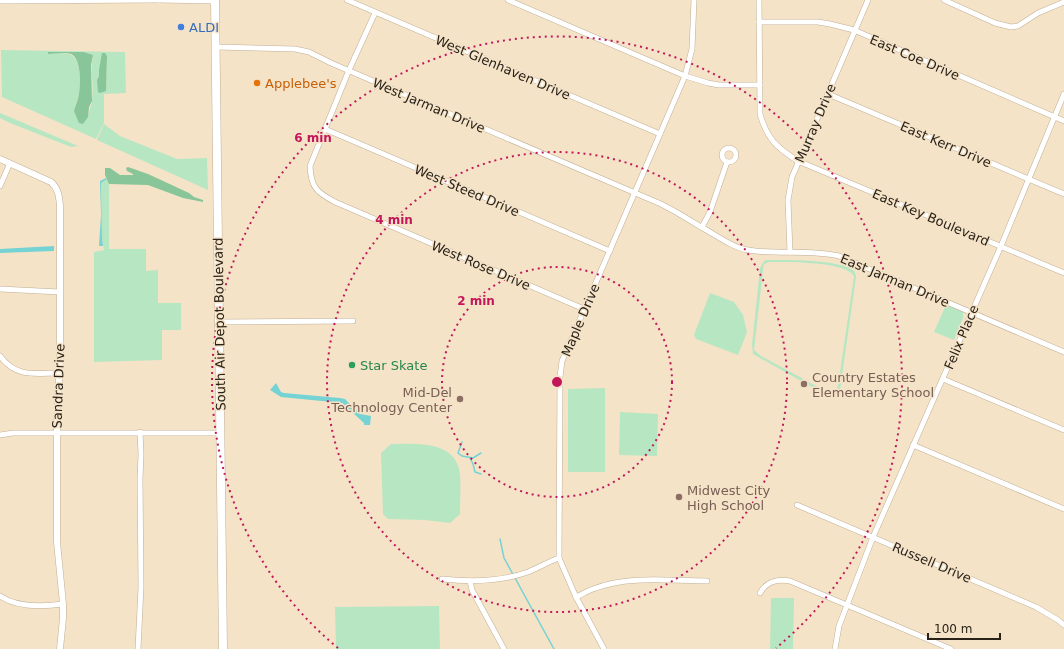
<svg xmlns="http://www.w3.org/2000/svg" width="1064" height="649" viewBox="0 0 1064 649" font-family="'DejaVu Sans',sans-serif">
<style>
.green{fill:#b7e6c3;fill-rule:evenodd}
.forest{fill:#88c598}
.water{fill:#75d3d3}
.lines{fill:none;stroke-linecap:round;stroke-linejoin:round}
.stream{stroke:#75d3d3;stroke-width:1.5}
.minor-casing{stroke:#c0af95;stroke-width:6}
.tertiary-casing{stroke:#c0af95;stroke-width:7}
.primary-casing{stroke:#c0af95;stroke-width:9}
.minor{stroke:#fff;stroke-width:5}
.tertiary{stroke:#fff;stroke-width:6}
.primary{stroke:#fff;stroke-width:8}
.ring{fill:none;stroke:#c2185b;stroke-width:2;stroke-dasharray:2 4}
.shop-dot{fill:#3f7fe0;stroke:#f5e3c8;stroke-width:1.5}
.food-dot{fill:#e8710a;stroke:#f5e3c8;stroke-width:1.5}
.leisure-dot{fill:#2e9e5b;stroke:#f5e3c8;stroke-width:1.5}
.education-dot{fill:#8d6e63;stroke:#f5e3c8;stroke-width:1.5}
.labels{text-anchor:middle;stroke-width:3;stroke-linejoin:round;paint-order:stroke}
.shop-label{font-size:13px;fill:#366cbe;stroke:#f5e3c8;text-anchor:start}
.street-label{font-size:13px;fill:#292218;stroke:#f5e3c8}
.food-label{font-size:13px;fill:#c56008;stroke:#f5e3c8;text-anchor:start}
.leisure-label{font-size:13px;fill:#27864d;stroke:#f5e3c8;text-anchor:start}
.education-label{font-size:13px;fill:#785e54;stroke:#f5e3c8;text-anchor:start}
.centre{fill:#c2185b;stroke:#f5e3c8;stroke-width:2}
.ring-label{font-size:12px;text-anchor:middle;font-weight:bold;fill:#c2185b;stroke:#f5e3c8;stroke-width:3;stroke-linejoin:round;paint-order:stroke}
</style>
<rect width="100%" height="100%" fill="#f5e3c8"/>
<!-- green -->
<g class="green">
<path d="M1 50 125 52 126 93 104 94V123L96 139 2 97ZM48 52H84L93 55C90 70 94 84 92 99 92 105 89 109 89 114L74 111C75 107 77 103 78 99 81 89 82 59 71 55 65 52 55 54 49 54ZM107 56 106 90 97 80Z"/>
<polygon points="0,113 78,146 71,147 10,123 0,118"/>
<polygon points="104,124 120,136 177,159 207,158 208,190 97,140"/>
<polygon points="107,179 109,184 109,249 146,249 146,271 158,270 158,303 181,303 181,330 162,330 162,360 94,362 94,252 104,250 102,239 101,183"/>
<path d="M767 260C785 260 841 259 854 271 855 272 856 275 856 277L840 390 837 395 835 397 828 396 753 354 752 345 760 268 764 261ZM769 262C786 262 845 261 854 276L838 386 836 393 834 394 829 393 761 356 754 350 763 270 764 264Z"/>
<polygon points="710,293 734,302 743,315 747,332 738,355 696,339 694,335"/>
<polygon points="946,305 963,312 963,318 954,340 934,332"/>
<polygon points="605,388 605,472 568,472 568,389"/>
<polygon points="620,412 658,414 657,456 619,455"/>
<path d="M391 444C416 444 456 440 460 474 461 486 460 501 460 514L450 523 425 520 388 519 383 514 381 453Z"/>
<polygon points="771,598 794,598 793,649 770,649"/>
<polygon points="439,606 440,649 336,649 335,607"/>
</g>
<!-- forest -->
<g class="forest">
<path d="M48 52H84L93 55 91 65 92 101 89 107 88 117 83 124 79 123 74 111C75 107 77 103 78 99 81 89 82 58 71 54 65 52 55 54 48 54Z"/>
<polygon points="102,53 105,53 107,56 106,91 100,93 98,92 97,80 99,76 99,70"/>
<polygon points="128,167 148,174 189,193 194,197 203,200 203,202 183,198 148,185 109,184 105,175 105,168 110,168 120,175 133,175 133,174 127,171 126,168"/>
</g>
<!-- water -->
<g class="water">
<polygon points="106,178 107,179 101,183 102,239 103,246 99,246 101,215 100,181"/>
<polygon points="54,246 54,251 0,253 0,249"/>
<polygon points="276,383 281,392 284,393 340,398 345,399 360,414 371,416 370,425 364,425 364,423 342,403 281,397 270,390"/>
</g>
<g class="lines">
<!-- stream -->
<g class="stream">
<polyline points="462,442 458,453 462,456 473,458 481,453"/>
<polyline points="470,458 473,464 475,472 481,474"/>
<polyline points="500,539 504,558 554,649"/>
</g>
<!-- minor casing -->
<g class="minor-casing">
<g id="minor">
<polyline points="159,0 215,1"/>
<polyline points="347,0 660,134"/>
<polyline points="508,0 685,76 708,83 719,85 760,85"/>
<path d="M759 0 760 114C767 139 777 148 798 161L1064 273"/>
<polyline points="944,0 995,23 1011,27 1018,26 1038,13 1064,2"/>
<polyline points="0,1 159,0"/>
<path d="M375 13 349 70 310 166C311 187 316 192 335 202L584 309"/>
<polyline points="759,22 818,22 830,24 854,30 1064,121"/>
<path d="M216 47 295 49 309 52 331 63 661 204C675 211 688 219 701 227 716 235 731 247 748 250 778 255 809 249 839 256L1064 352"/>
<polyline points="828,94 1064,194"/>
<polyline points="325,129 610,251"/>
<circle cx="729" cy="155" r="7"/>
<polyline points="0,186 10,163"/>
<polyline points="702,227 710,212 727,162"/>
<polyline points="790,252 788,200 792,177 868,0"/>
<polyline points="0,289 60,292"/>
<polyline points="220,322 353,321"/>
<path d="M0 356C16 378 35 373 59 373"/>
<polyline points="943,379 1064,430"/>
<polyline points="0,435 13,433 221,433"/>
<polyline points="913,445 1064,509"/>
<polyline points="797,505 1036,607 1058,620 1064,625"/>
<path d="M442 579C470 582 500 582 528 572 538 568 548 562 559 558"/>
<polyline points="470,581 472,590 504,649"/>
<path d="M760 593C767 581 777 579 790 581L951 649"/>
<path d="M0 596C18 608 42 607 63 604"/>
<path d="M576 597C581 595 587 591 593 589 629 575 669 581 707 581"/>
<polyline points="138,649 141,587 140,479 141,454 140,432"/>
<polyline points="604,649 576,597 559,558 560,377 562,361 572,338 685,76 692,49 694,0"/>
<polyline points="835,649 839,626 873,537 1001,246 1064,94"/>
</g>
</g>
<!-- tertiary casing -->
<g class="tertiary-casing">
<path id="tertiary" d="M0 159 51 182C58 188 59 196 60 205V356L57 423V542L63 604V618L60 649"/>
</g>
<!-- primary casing -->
<g class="primary-casing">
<polyline id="primary" points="215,0 223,649"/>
</g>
<!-- minor -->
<use href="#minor" class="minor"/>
<!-- tertiary -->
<use href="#tertiary" class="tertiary"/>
<!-- primary -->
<use href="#primary" class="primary"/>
</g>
<!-- distance rings -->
<g class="ring">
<circle cx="557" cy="382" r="115"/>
<circle cx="557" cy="382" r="230"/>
<path d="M338 648A345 345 0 1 1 776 648"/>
</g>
<!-- markers -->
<circle class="shop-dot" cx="181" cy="27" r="4"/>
<circle class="food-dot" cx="257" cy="83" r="4"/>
<circle class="leisure-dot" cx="352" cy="365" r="4"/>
<g class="education-dot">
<circle cx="804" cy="384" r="4"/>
<circle cx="460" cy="399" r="4"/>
<circle cx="679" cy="497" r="4"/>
</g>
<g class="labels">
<!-- shop labels -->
<g class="shop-label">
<text x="189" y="32">ALDI</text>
</g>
<!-- street labels -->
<g class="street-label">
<text transform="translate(915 57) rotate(23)" y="5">East Coe Drive</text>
<text transform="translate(503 67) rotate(23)" y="5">West Glenhaven Drive</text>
<text transform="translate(429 105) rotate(23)" y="5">West Jarman Drive</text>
<text transform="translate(815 123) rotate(-67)" y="5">Murray Drive</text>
<text transform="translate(946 144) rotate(23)" y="5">East Kerr Drive</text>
<text transform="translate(467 190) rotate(23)" y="5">West Steed Drive</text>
<text transform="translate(931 217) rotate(23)" y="5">East Key Boulevard</text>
<text transform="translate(481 265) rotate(23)" y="5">West Rose Drive</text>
<text transform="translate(895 280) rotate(23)" y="5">East Jarman Drive</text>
<text transform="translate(580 320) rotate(-67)" y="5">Maple Drive</text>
<text transform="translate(219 324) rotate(-91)" y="5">South Air Depot Boulevard</text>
<text transform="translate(961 337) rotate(-67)" y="5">Felix Place</text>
<text transform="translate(58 386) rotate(-88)" y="5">Sandra Drive</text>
<text transform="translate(932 562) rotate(23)" y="5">Russell Drive</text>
</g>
<!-- food labels -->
<g class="food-label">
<text x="265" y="88">Applebee's</text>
</g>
<!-- leisure labels -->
<g class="leisure-label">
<text x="360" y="370">Star Skate</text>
</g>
<!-- education labels -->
<g class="education-label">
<text x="812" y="382">Country Estates<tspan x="812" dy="15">Elementary School</tspan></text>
<text x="452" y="397" text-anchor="end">Mid-Del<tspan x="452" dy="15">Technology Center</tspan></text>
<text x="687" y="495">Midwest City<tspan x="687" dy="15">High School</tspan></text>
</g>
</g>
<circle cx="557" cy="382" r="6" class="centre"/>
<g class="ring-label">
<text x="313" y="142">6 min</text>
<text x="394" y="224">4 min</text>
<text x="476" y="305">2 min</text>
</g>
<!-- scale -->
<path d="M928 633v6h72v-6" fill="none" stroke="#292218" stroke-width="2"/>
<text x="934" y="633" font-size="12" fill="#292218" stroke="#f5e3c8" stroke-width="3" paint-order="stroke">100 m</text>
</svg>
